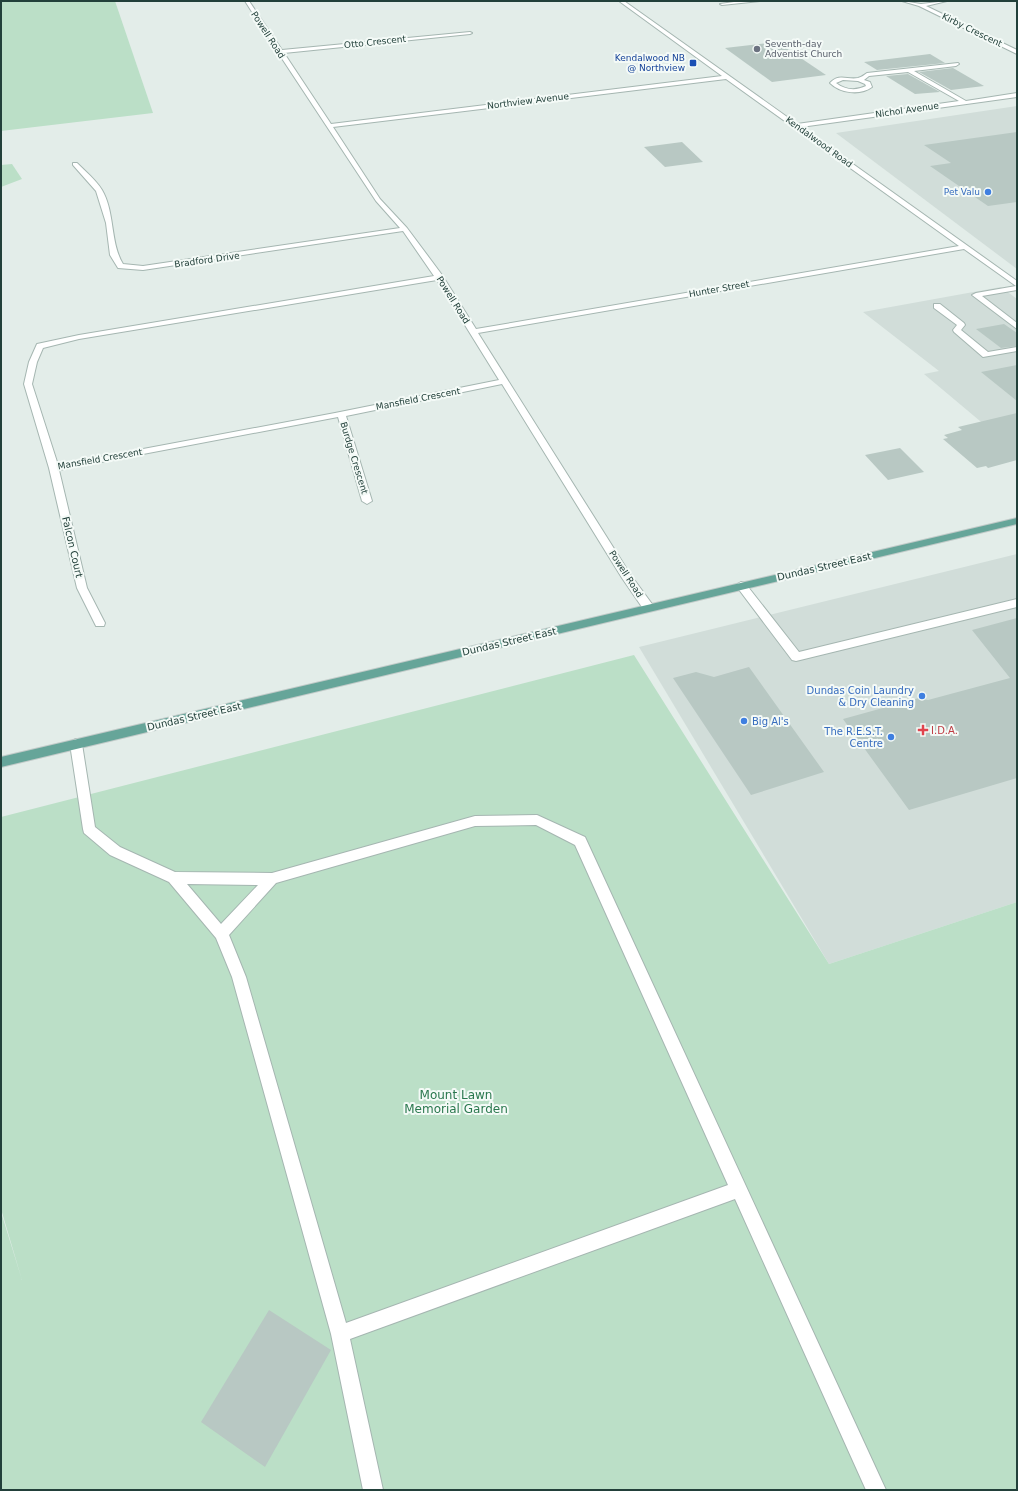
<svg xmlns="http://www.w3.org/2000/svg" width="1018" height="1491" viewBox="0 0 1018 1491" font-family="'DejaVu Sans',sans-serif">
<style>
.built{fill:#d1ddd9}
.green{fill:#bbdfc7}
.building{fill:#b8c8c3}
.lines{fill:none;stroke-linecap:round;stroke-linejoin:round}
.minor-casing{stroke:#a5b6b1;stroke-width:2}
.major-casing{stroke:#c1cac8;stroke-width:2}
.minor{fill:#fff;fill-rule:evenodd}
.major{fill:#66a599;fill-rule:evenodd}
.worship-dot{fill:#6b7280;stroke:#f4faf7;stroke-width:1.5}
.transit-dot{fill:#1a4fb4;stroke:#f4faf7;stroke-width:1.5}
.shop-dot{fill:#3f7fe0;stroke:#f4faf7;stroke-width:1.5}
.health-dot{fill:#e0444e;stroke:#f4faf7;stroke-width:1.5}
.labels{text-anchor:middle;stroke-width:4;stroke-linejoin:round;paint-order:stroke}
.far-street-label{font-size:9px;fill:#22403a;stroke:#f4faf7}
.far-worship-label{font-size:9px;fill:#5b616d;stroke:#f4faf7;text-anchor:start}
.far-transit-label{font-size:9px;fill:#164399;stroke:#f4faf7;text-anchor:end}
.far-shop-label{font-size:9px;fill:#366cbe;stroke:#f4faf7;text-anchor:end}
.street-label{font-size:10px;fill:#22403a;stroke:#f4faf7}
.shop-label{font-size:10px;fill:#366cbe;stroke:#f4faf7;text-anchor:end}
.health-label{font-size:10px;fill:#be3a42;stroke:#f4faf7;text-anchor:start}
.near-park-label{font-size:12px;fill:#2a784e;stroke:#f4faf7}
</style>
<rect width="100%" height="100%" fill="#e3ede9"/>
<!-- built -->
<g class="built">
<polygon points="1017,106 1017,269 836,133"/>
<polygon points="1001,287 1017,299 1017,452 924,374 939,371 863,312"/>
<polygon points="1017,554 1017,902 829,964 639,647"/>
</g>
<!-- green -->
<g class="green">
<polygon points="1,1 115,1 153,113 1,131"/>
<polygon points="12,164 22,179 1,187 1,165"/>
<polygon points="634,655 829,964 1017,902 1017,1490 1,1490 1,1212 22,1280 1,1209 1,817"/>
</g>
<!-- building -->
<g class="building">
<polygon points="777,42 826,75 772,82 725,48"/>
<polygon points="930,54 945,63 877,70 864,62"/>
<polygon points="953,68 984,86 951,90 919,72"/>
<polygon points="908,74 940,92 915,94 886,76"/>
<polygon points="1017,132 1017,202 988,206 930,166 951,163 924,145"/>
<polygon points="682,142 703,162 665,167 644,147"/>
<polygon points="1004,324 1017,333 1017,346 1001,348 976,329"/>
<polygon points="1017,365 1017,401 981,372"/>
<polygon points="1017,413 1017,460 988,468 986,466 977,468 943,439 948,438 944,435 962,430 958,427"/>
<polygon points="900,448 924,472 888,480 865,455"/>
<polygon points="1017,618 1017,778 909,810 843,719 919,698 928,700 1010,678 972,630"/>
<polygon points="749,667 824,772 751,795 673,678 696,672 714,677"/>
<polygon points="269,1310 331,1350 265,1467 201,1422"/>
</g>
<g class="lines">
<!-- minor casing -->
<g class="minor-casing">
<g id="minor">
<path d="M245 1H249L282 50 470 32 472 33 470 34 284 53 331 124 722 76 619 1H624L797 124 959 101 908 72 869 76 864 80 870 82 872 87C860 96 840 93 830 83 839 73 847 80 858 78 862 77 864 75 867 73L958 63 959 64 956 66 914 71 966 101 1017 93V97L801 127 1017 281V290L982 296 1017 323V329L972 295 976 293 1016 286 964 249 478 333 630 574 652 604 653 607 652 610H644L622 578 502 384 346 416 372 501 367 504 362 501 338 417 59 470 87 588 105 623 104 626H96L77 588 49 468 24 384 29 362 37 344 79 335 434 276 403 231 143 270 118 268 110 255 106 223 96 191 73 165V163H77C85 171 96 180 102 190 115 212 110 243 123 264L143 266 400 228 376 201 279 54 276 52 277 51ZM726 79 959 246 476 329 442 275 407 228 380 199 333 127ZM843 80 858 81 865 84 866 86C856 91 845 90 836 83ZM437 280 499 380 335 413 58 465 32 384 37 362 43 348 79 339Z"/>
<polygon points="741,1 760,1 722,5 720,4"/>
<polygon points="902,1 921,4 947,1 926,6 1017,50 1017,54 919,6"/>
<polygon points="934,304 940,304 964,323 965,325 961,330 988,352 1017,347 1017,351 983,357 954,332 953,330 957,325 934,308"/>
<polygon points="741,582 745,583 799,652 1017,599 1017,607 796,661 792,660 737,587 736,585"/>
<path d="M76 739 80 741 82 744 95 827 120 847 175 872 272 873 475 816 537 815 585 837 886 1490H866L735 1199 350 1339 383 1490H363L331 1334 232 977 216 938 169 882 110 855 84 833 83 829 70 744 72 741ZM536 825 575 845 728 1185 346 1323 246 977 229 935 276 883 475 826ZM187 884 258 885 221 924Z"/>
</g>
</g>
<!-- major casing -->
<g class="major-casing">
<polygon id="major" points="1017,518 1017,524 1,767 1,757"/>
</g>
<!-- minor -->
<use href="#minor" class="minor"/>
<!-- major -->
<use href="#major" class="major"/>
</g>
<!-- markers -->
<circle class="worship-dot" cx="757" cy="49" r="4"/>
<rect class="transit-dot" x="689" y="59" width="8" height="8" rx="2"/>
<g class="shop-dot">
<circle cx="988" cy="192" r="4"/>
<circle cx="922" cy="696" r="4"/>
<circle cx="744" cy="721" r="4"/>
<circle cx="891" cy="737" r="4"/>
</g>
<path class="health-dot" d="M921 724h4v4h4v4h-4v4h-4v-4h-4v-4h4z"/>
<g class="labels">
<!-- far-street labels -->
<g class="far-street-label">
<text transform="translate(972 30) rotate(26)" y="3">Kirby Crescent</text>
<text transform="translate(268 35) rotate(57)" y="3">Powell Road</text>
<text transform="translate(375 42) rotate(-6)" y="3">Otto Crescent</text>
<text transform="translate(528 101) rotate(-7)" y="3">Northview Avenue</text>
<text transform="translate(907 110) rotate(-8)" y="3">Nichol Avenue</text>
<text transform="translate(819 142) rotate(36)" y="3">Kendalwood Road</text>
<text transform="translate(207 260) rotate(-8)" y="3">Bradford Drive</text>
<text transform="translate(719 289) rotate(-10)" y="3">Hunter Street</text>
<text transform="translate(453 300) rotate(58)" y="3">Powell Road</text>
<text transform="translate(418 399) rotate(-11)" y="3">Mansfield Crescent</text>
<text transform="translate(354 458) rotate(73)" y="3">Burdge Crescent</text>
<text transform="translate(100 459) rotate(-10)" y="3">Mansfield Crescent</text>
<text transform="translate(626 574) rotate(57)" y="3">Powell Road</text>
</g>
<!-- far-worship labels -->
<g class="far-worship-label">
<text x="765" y="47">Seventh-day<tspan x="765" dy="10">Adventist Church</tspan></text>
</g>
<!-- far-transit labels -->
<g class="far-transit-label">
<text x="685" y="61">Kendalwood NB<tspan x="685" dy="10">@ Northview</tspan></text>
</g>
<!-- far-shop labels -->
<g class="far-shop-label">
<text x="980" y="195">Pet Valu</text>
</g>
<!-- street labels -->
<g class="street-label">
<text transform="translate(73 547) rotate(77)" y="4">Falcon Court</text>
<text transform="translate(824 566) rotate(-13)" y="4">Dundas Street East</text>
<text transform="translate(509 641) rotate(-13)" y="4">Dundas Street East</text>
<text transform="translate(194 716) rotate(-13)" y="4">Dundas Street East</text>
</g>
<!-- shop labels -->
<g class="shop-label">
<text x="914" y="694">Dundas Coin Laundry<tspan x="914" dy="12">&amp; Dry Cleaning</tspan></text>
<text x="752" y="725" text-anchor="start">Big Al's</text>
<text x="883" y="735">The R.E.S.T.<tspan x="883" dy="12">Centre</tspan></text>
</g>
<!-- health labels -->
<g class="health-label">
<text x="931" y="734">I.D.A.</text>
</g>
<!-- near-park labels -->
<g class="near-park-label">
<text x="456" y="1099">Mount Lawn<tspan x="456" dy="14">Memorial Garden</tspan></text>
</g>
</g>
<!-- border -->
<rect width="1018" height="1491" fill="none" stroke="#22403a" stroke-width="4"/>
</svg>
